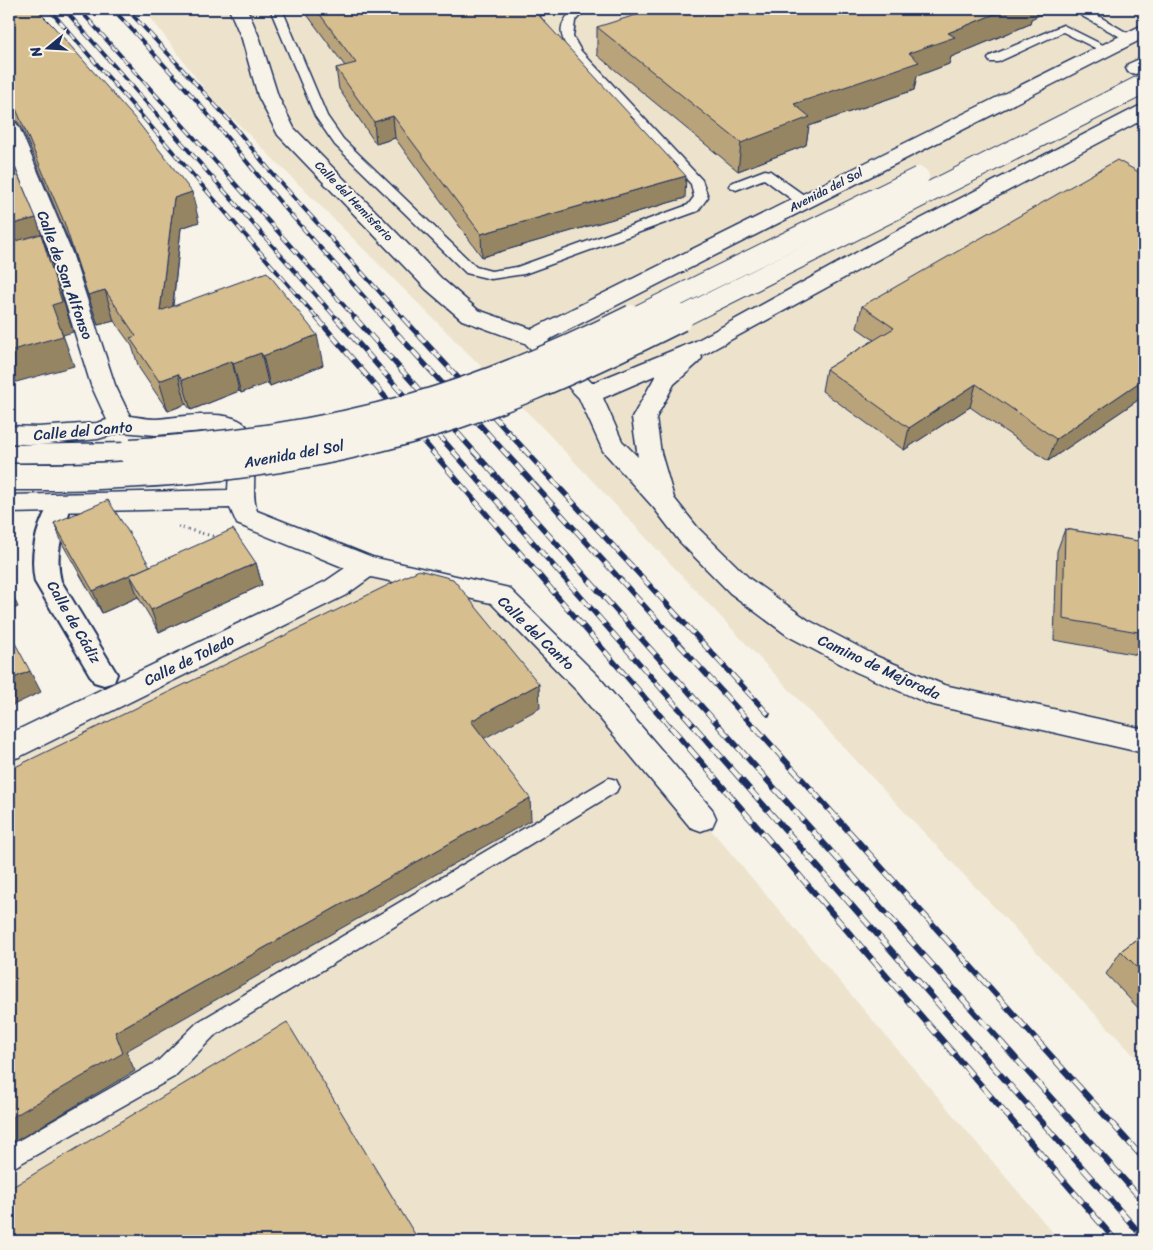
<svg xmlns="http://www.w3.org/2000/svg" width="1153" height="1250" viewBox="0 0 1153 1250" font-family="Sriracha,sans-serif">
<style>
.built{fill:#ede3cd}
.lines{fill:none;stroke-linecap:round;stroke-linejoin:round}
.service-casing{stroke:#1b2f5e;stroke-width:3}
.pedestrian-casing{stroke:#1b2f5e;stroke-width:4}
.minor-casing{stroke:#1b2f5e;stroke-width:3}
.secondary-casing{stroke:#1b2f5e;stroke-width:3}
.path{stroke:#1b2f5e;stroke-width:3;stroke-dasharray:1 4;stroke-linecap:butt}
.service{fill:#f7f3e8;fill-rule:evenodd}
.pedestrian{fill:#f7f3e8;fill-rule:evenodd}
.minor{fill:#f7f3e8;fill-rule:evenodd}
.secondary{fill:#f7f3e8;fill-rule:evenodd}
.rail-far2-casing{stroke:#1b2f5e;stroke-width:4}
.rail-far1-casing{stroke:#1b2f5e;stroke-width:5.5}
.rail-casing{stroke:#1b2f5e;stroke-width:6}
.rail-far2{stroke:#f7f3e8;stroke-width:2.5;stroke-dasharray:8;stroke-linecap:butt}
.rail-far1{stroke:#f7f3e8;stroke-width:4;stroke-dasharray:11;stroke-linecap:butt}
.rail{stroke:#f7f3e8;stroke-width:4.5;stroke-dasharray:14;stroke-linecap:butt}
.secondary-bridge-far1-casing{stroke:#1b2f5e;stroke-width:22;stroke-linecap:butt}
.secondary-bridge-casing{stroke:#1b2f5e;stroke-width:29;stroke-linecap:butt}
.secondary-bridge-far1{stroke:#f7f3e8;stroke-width:20}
.secondary-bridge{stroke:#f7f3e8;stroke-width:26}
.wall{fill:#b9a37a;stroke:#1b2f5e}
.shaded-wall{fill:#968563;stroke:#1b2f5e}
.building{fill:#d7be8e;stroke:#1b2f5e}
.labels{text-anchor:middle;stroke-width:4;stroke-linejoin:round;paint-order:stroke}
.far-street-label{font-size:12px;fill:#1b2f5e;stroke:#f7f3e8}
.street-label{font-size:15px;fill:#1b2f5e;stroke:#f7f3e8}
</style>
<rect width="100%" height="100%" fill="#f7f3e8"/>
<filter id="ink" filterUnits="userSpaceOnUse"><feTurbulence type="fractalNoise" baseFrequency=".02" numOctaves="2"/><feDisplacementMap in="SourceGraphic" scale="10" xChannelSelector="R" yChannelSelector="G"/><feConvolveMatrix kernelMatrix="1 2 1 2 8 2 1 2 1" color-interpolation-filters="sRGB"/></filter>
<g filter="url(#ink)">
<!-- built -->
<g class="built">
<polygon points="144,9 1144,9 1144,1066 538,423 209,95"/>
<polygon points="367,566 499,595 701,818 1060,1241 9,1241 9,748 336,588"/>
</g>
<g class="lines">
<!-- service casing -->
<g class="service-casing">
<g id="service">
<path d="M270 9H282L327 116 343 139 476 267 491 271 517 267 688 205 694 197 691 184 570 53C559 34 557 25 574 9H586L575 21 573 37 581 51 702 180 708 197 698 211 524 274 491 279 466 273 335 145 315 116Z"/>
<polygon points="1089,9 1104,9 1095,14 1136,38 1134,40 1126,40 1082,16 1080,14"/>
<polygon points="1063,25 1113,50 1111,52 1103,52 1063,32 998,62 990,62 988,59 990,56"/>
<polygon points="765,170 770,171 808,198 810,201 808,204 798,204 764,179 736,190 729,186 731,183"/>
<polygon points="609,778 616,780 619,786 616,792 214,1036 174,1077 9,1170 9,1146 158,1061 198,1022"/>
</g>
</g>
<!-- pedestrian casing -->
<g class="pedestrian-casing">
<path id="pedestrian" d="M57 504 66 507 69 513C61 536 55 556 61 581L117 674 114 682 104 685 94 682 35 582C30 556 35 530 48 507Z"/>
</g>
<!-- minor casing -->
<g class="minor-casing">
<g id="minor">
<path d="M229 9H247L260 39 278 96 294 128 442 279 478 310 532 329 1138 27 1144 26V38L548 340 592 383 696 341 872 244 1137 107 1144 105V119L888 254 701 356 702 358 698 363 674 384 656 418 661 453 674 498 698 528 750 579 808 620 876 656 944 685 1144 729V753L929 704 856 672 788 636 730 593 680 542 654 508 603 451 579 398 525 343 462 320 426 289 278 135 258 96 242 39ZM656 375 632 418 638 457 622 441 603 398Z"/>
<path d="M9 121 16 123 19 127 72 253 115 385 130 416C138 417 147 419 156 419 178 418 245 403 251 436 253 447 254 459 254 470 255 485 252 496 257 511L372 557 509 588 598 676 712 809 716 818 712 827 701 831 690 827 578 692 491 603 371 577 346 595 19 757 9 760V734L326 581 345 568 237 524 230 508 9 513V495L228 490 229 471 226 437 220 432 204 431 156 435 121 432 98 439 38 445 9 443V426L38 427 97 423 107 420 91 385 50 253 9 151Z"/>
</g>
</g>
<!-- secondary casing -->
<g class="secondary-casing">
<g id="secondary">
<polygon points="1144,57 1144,71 1135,74 1128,72 1126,68 1128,64"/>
<polygon points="131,443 140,446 143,452 140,458 131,461 9,463 9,445"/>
</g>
</g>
<!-- path -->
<polyline class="path" points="178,527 220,538"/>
<!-- service -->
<use href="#service" class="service"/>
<!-- pedestrian -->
<use href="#pedestrian" class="pedestrian"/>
<!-- minor -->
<use href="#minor" class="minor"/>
<!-- secondary -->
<use href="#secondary" class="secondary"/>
<!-- rail-far2 casing -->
<g class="rail-far2-casing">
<g id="rail-far2">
<polyline points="49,9 318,319"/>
<polyline points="64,9 337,319"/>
<polyline points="79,9 356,319"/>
<polyline points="113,9 196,100 284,207 384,319"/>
<polyline points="127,9 229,120 271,172 404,319"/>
</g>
</g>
<!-- rail-far1 casing -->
<g class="rail-far1-casing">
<g id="rail-far1">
<polyline points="317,318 671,728"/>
<polyline points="336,318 696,728"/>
<polyline points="355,318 721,728"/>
<polyline points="383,318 755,728"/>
<polyline points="403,318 768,714"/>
</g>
</g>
<!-- rail casing -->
<g class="rail-casing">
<g id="rail">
<polyline points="670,726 1116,1241"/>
<polyline points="694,726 1144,1238"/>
<polyline points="719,726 1144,1202"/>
<polyline points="754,726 1144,1159"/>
</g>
</g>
<!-- rail-far2 -->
<use href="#rail-far2" class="rail-far2"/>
<!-- rail-far1 -->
<use href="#rail-far1" class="rail-far1"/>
<!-- rail -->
<use href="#rail" class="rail"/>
<!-- secondary-bridge-far1 casing -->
<g class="secondary-bridge-far1-casing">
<g id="secondary-bridge-far1">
<polyline points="631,319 919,177"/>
<polyline points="678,319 1144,84"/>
</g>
</g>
<!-- secondary-bridge casing -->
<g class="secondary-bridge-casing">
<g id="secondary-bridge">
<path d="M131 452C226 445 320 434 412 407 489 385 561 354 633 318"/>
<path d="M9 477C132 478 256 470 376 439 482 413 583 367 680 318"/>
</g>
</g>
<!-- secondary-bridge-far1 -->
<use href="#secondary-bridge-far1" class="secondary-bridge-far1"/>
<!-- secondary-bridge -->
<use href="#secondary-bridge" class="secondary-bridge"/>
</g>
<!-- wall -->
<g class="wall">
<polygon points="9,9 199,222 181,228 173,306 323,365 270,386 268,383 241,393 239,391 191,410 186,404 168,411 139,368 132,346 114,321 98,325 73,251 21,126 17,121 10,119 9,120"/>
<polygon points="303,9 569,9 540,16 685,198 482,257 395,138 376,144 339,89 336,68 345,66"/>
<polygon points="1031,19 1030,24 951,57 949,64 917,76 914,90 809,126 806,145 738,171 597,55 597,27"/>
<polygon points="862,306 1144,396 1048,461 970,407 904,450 822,391 826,369 874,340 857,328"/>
<polygon points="54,523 150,566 256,563 262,585 159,632 138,597 102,613 63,545"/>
<polygon points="1065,529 1144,542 1144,656 1054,640 1057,551"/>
<polygon points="1144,933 1144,1014 1106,974 1121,951"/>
</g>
<!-- shaded-wall -->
<g class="shaded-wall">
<polygon points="524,9 569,9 525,20"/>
<polygon points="1007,9 1053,9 1031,19 1030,24 951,57 949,64 917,76 914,90 809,126 806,145 738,171 741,143 794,104 909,53 948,33"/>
<polygon points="393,116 395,138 376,144 374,122"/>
<polygon points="9,154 18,179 9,181"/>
<polygon points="686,176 685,198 482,257 481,234"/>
<polygon points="192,192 199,222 181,228 169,341 160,311 174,198"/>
<polygon points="36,218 52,264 73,332 63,335 74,366 9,384 9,225"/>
<polygon points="105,290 114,321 98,325 88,295"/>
<polygon points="317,335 323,365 270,386 263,356"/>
<polygon points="261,353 268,383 241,393 233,363"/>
<polygon points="232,361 239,391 191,410 182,380"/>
<polygon points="178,374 186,404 168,411 159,381"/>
<polygon points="1144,379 1144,396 1048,461 1056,439"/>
<polygon points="976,384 970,407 904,450 909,428"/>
<polygon points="256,563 262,585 159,632 151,610"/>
<polygon points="150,566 130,575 138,597 102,613 93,591"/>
<polygon points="9,587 18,607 9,611"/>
<polygon points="30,671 41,692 9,707 9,680"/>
<polygon points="539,684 540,708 474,744 471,721"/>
<polygon points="530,798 531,820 126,1051 135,1071 9,1145 9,1119 115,1032"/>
</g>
<!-- building -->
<g class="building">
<polygon points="9,9 36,9 52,25 137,121 192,192 174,198 160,311 267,272 317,335 263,356 261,353 233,363 232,361 182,380 178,374 159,381 130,338 136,336 105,290 88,295 64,222 11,97 9,94"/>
<polygon points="316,9 533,9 686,176 481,234 393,116 374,122 336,68 356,63"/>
<polygon points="655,9 1007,9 948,33 955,37 909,53 919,62 794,104 810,117 741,143 597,27"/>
<polygon points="1117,160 1144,175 1144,379 1056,439 976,384 909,428 826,369 894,328 862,306"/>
<polygon points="13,163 36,218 9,225 9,164"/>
<polygon points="41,234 62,302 52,305 63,336 9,351 9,243"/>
<polygon points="108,500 150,566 93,591 54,523"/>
<polygon points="233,529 256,563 151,610 130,575"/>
<polygon points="1065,529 1144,542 1144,633 1063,619"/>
<polygon points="419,570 453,579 539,684 471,721 530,798 115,1032 123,1053 9,1119 9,770"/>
<polygon points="9,632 30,671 9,680"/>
<polygon points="1144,933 1144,974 1121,951"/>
<polygon points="287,1022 419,1241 9,1241 9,1189"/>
</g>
</g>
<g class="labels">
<!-- far-street labels -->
<g class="far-street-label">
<text transform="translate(826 190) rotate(-27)" y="4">Avenida del Sol</text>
<text transform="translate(354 201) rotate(46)" y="4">Calle del Hemisferio</text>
</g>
<!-- street labels -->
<g class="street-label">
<text transform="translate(65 275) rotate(70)" y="5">Calle de San Alfonso</text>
<text transform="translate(83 431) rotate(-5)" y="5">Calle del Canto</text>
<text transform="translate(294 454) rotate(-10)" y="5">Avenida del Sol</text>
<text transform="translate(74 622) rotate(60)" y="5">Calle de Cádiz</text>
<text transform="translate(536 633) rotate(44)" y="5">Calle del Canto</text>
<text transform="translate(189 660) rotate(-26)" y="5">Calle de Toledo</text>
<text transform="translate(879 667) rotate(25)" y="5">Camino de Mejorada</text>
</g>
</g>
<!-- margin -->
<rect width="1153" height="1250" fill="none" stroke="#f7f3e8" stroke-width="30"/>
<rect x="15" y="15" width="1123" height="1220" fill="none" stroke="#1b2f5e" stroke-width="2" filter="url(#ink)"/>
<!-- north arrow -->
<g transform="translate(48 48) rotate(252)" stroke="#f7f3e8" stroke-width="4" paint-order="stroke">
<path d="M0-4L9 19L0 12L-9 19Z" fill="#1b2f5e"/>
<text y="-8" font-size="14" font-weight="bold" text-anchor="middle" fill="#1b2f5e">N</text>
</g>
</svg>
